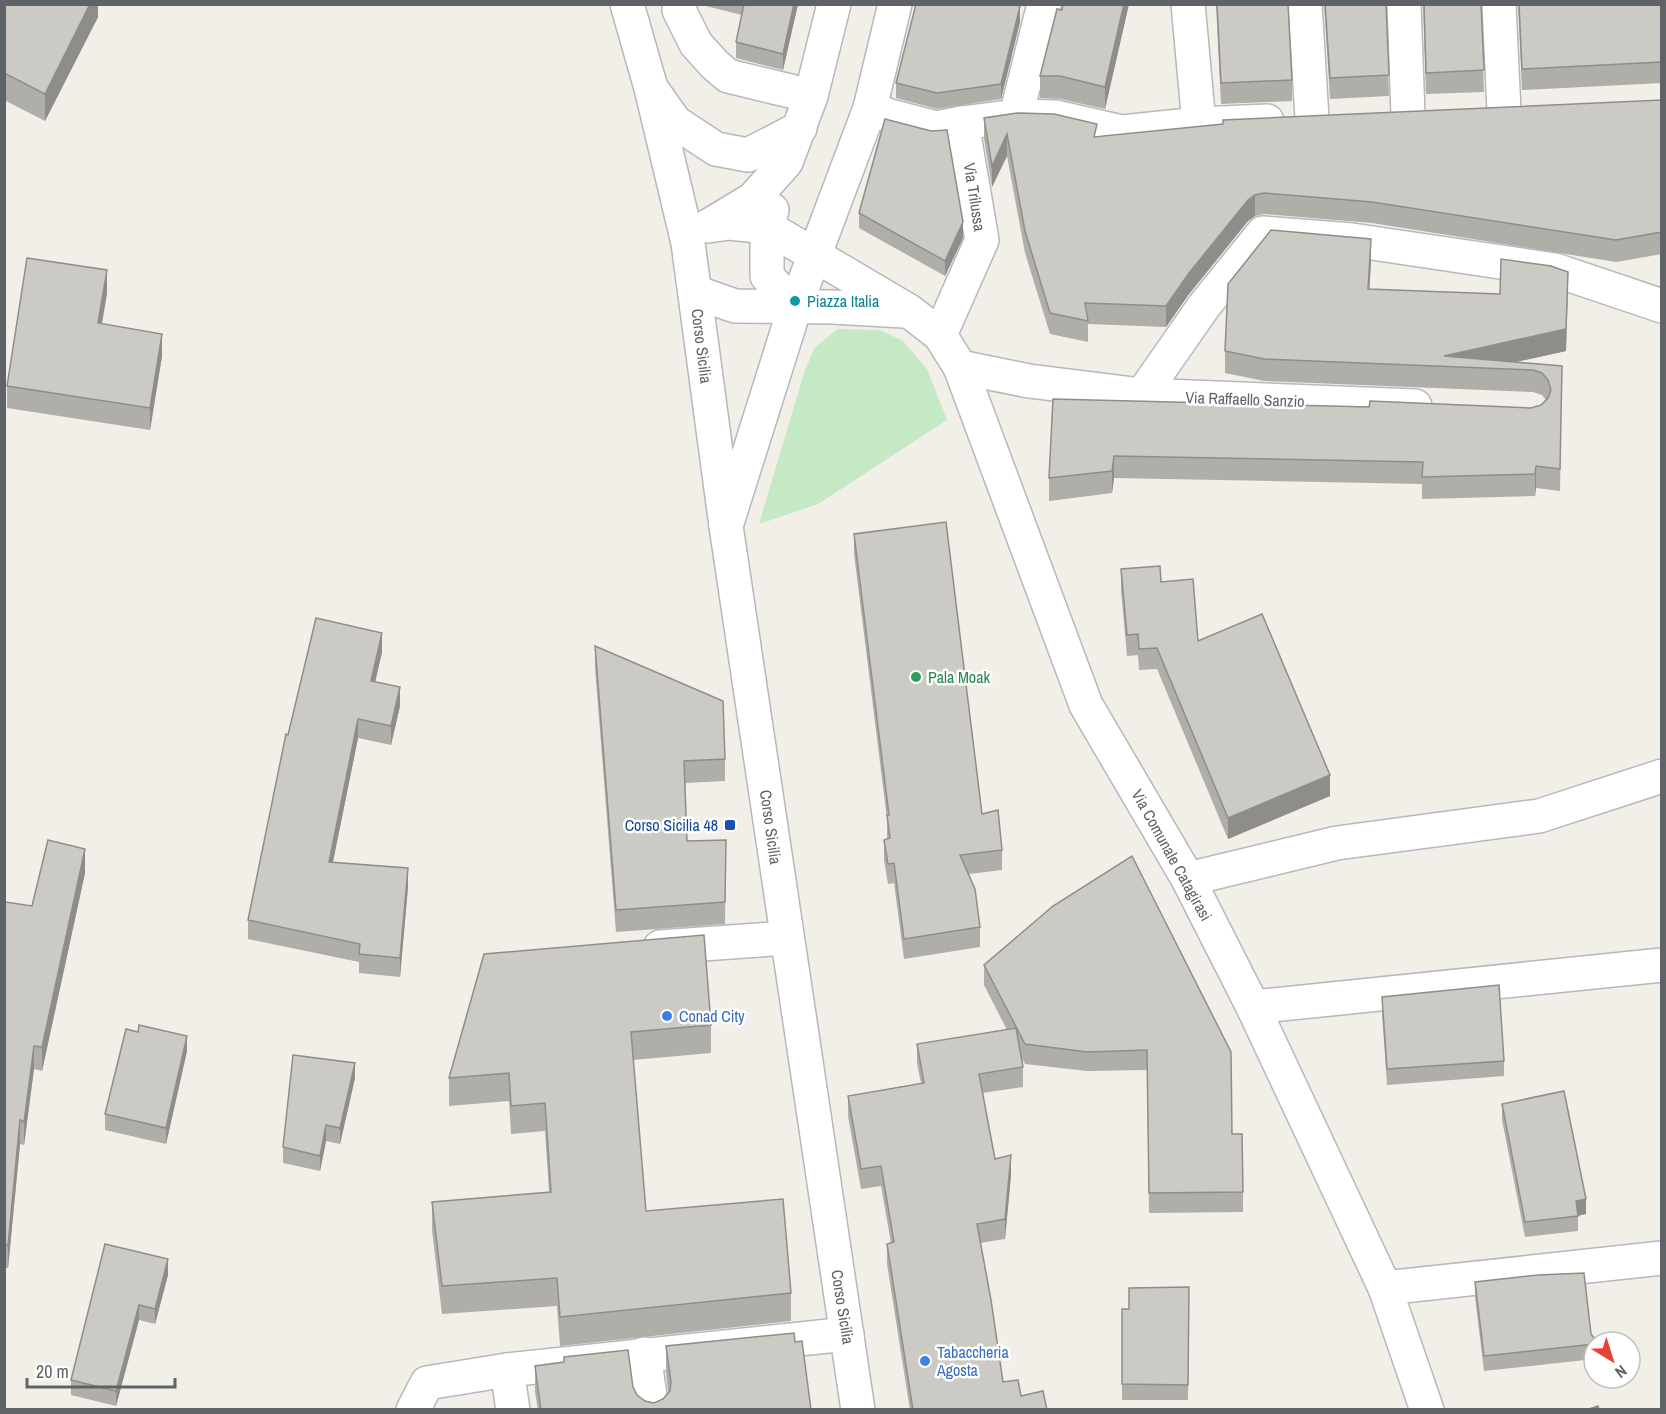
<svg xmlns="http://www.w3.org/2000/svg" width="1666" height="1414" viewBox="0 0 1666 1414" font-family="'Archivo Narrow',sans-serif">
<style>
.green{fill:#c5e8c5}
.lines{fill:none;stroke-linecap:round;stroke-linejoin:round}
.minor-casing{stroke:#b5b8bc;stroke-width:36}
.tertiary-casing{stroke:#b5b8bc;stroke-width:36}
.minor{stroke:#fff;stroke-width:33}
.tertiary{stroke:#fff;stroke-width:33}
.wall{fill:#afaea9}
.shaded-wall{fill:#8f8d8a}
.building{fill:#cccac5;stroke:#8f8d8a;stroke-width:1.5}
.culture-dot{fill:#0f9aa8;stroke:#fff;stroke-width:2}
.leisure-dot{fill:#2e9e5b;stroke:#fff;stroke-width:2}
.transit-dot{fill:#1a4fb4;stroke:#fff;stroke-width:2}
.shop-dot{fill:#3f7fe0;stroke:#fff;stroke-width:2}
.labels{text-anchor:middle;stroke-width:5;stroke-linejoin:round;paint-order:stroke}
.street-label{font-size:16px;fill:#5f6368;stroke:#fff}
.culture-label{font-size:16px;fill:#0d838f;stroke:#fff;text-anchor:start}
.leisure-label{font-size:16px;fill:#27864d;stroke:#fff;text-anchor:start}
.transit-label{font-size:16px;fill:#164399;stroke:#fff;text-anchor:end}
.shop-label{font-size:16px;fill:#366cbe;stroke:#fff;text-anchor:start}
</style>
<rect width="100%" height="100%" fill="#f1efe8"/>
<!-- green -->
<polygon class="green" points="838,329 880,330 903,341 927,369 947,420 818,504 759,524 805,370 815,347"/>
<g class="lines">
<!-- minor casing -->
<g class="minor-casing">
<g id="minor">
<polyline points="680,4 679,10 696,44 715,65 728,76 811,96"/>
<polyline points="1188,4 1199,124"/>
<polyline points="1305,4 1312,118"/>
<polyline points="1404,4 1408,115"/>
<polyline points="1499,4 1504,111"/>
<polyline points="651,88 675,122 716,149 748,155 800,128"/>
<polyline points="870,108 890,116 936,128 962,123 1016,116 1056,117 1122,132 1199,124 1267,121"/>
<polyline points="1016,116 1044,4"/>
<polyline points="772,210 767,227 767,276 795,307"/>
<polyline points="710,225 753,199 786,162 811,96 834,4"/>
<polyline points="708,226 729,223 767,227 909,311 940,335 960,367 1086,705 1188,879 1253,1007 1385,1288 1427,1410"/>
<polyline points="695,292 735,306 833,307 904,311"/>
<polyline points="940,335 982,240 962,123"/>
<polyline points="960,367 1029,381 1142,395 1415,406"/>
<polyline points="1142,395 1204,306 1263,233 1352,240 1555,270 1662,306"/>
<polyline points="726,526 795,307 870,108 895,4"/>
<polyline points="1188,879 1337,843 1539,816 1662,776"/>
<polyline points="660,947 787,938"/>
<polyline points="1253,1007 1662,965"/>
<polyline points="1385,1288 1662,1258"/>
<polyline points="644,1354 652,1410"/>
<polyline points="507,1370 513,1410"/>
<polyline points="413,1410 427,1383 507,1370 847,1334"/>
</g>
</g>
<!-- tertiary casing -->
<g class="tertiary-casing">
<polyline id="tertiary" points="627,4 651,88 688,243 726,526 858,1410"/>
</g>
<!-- minor -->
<use href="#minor" class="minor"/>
<!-- tertiary -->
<use href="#tertiary" class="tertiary"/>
</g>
<!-- wall -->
<g class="wall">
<polygon points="4,4 98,4 98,17 45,121 4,100"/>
<polygon points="698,4 798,4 783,70 736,58 736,42 742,15"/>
<polygon points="1063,4 1129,4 1105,109 1060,99 1040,98 1040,76"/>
<polygon points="1216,4 1288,4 1292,80 1292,101 1221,104"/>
<polygon points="1324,4 1386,4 1389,96 1330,99"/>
<polygon points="1423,4 1481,4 1484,92 1426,94"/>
<polygon points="1518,4 1662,4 1662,83 1522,90"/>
<polygon points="1020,22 1001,99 937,109 896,98 896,83"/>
<polygon points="1662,100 1662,254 1616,262 1372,223 1264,214 1255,216 1248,221 1189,294 1166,327 1088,324 1088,342 1050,334 1025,253 1007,156 992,187 984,139 984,118 1097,137"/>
<polygon points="859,213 963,238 945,276 859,228"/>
<polygon points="1371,262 1369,289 1500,294 1568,294 1566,351 1516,362 1562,366 1560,491 1536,488 1535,496 1422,499 1422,484 1114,478 1112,493 1049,501 1049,478 1053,399 1369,407 1531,408 1541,405 1546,400 1542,395 1533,392 1264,381 1225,373 1225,351"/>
<polygon points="107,293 102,324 162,356 150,430 7,408 7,386"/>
<polygon points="854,534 982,814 1002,850 1002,870 969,874 980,927 980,947 904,959 894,883 888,884 884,860 884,840 887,839 887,819 854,554"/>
<polygon points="1121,569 1161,582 1198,641 1330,796 1228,839 1157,669 1139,670 1138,655 1127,656 1121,590"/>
<polygon points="595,646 725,759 725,781 685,783 687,841 726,840 725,924 616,932 595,668"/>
<polygon points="382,652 375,682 400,706 391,745 358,738 333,862 408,887 400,977 359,973 359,962 248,939 248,920 288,735"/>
<polygon points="85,873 42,1071 34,1069 24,1145 20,1144 8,1268 4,1268 4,902 32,906"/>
<polygon points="1053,906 1232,1134 1243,1192 1243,1212 1149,1213 1147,1070 1087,1071 1025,1064 1022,1058 1023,1067 1023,1087 982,1093 995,1159 1011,1175 1005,1239 980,1243 1003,1382 1021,1396 1047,1410 910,1410 887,1264 887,1244 891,1243 881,1186 861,1189 848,1116 848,1096 921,1083 917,1064 917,1044 1007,1030 984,985 984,965"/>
<polygon points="484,954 711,1025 711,1053 633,1060 646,1211 791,1293 791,1321 560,1346 557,1306 442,1314 432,1230 432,1202 549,1192 545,1131 511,1134 509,1101 449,1106 449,1078"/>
<polygon points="1382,997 1504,1061 1504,1076 1387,1085 1382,1013"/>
<polygon points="187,1051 166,1144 105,1130 105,1114"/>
<polygon points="355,1078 340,1144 326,1141 320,1171 283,1163 283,1147"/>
<polygon points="1502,1104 1586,1214 1578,1216 1578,1231 1525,1237 1502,1120"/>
<polygon points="105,1244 168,1275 155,1324 139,1320 116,1406 71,1395 71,1380"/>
<polygon points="1475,1282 1591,1334 1594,1342 1594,1359 1484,1371 1475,1297"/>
<polygon points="1189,1287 1188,1400 1122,1400 1122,1309 1129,1309"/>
<polygon points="795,1342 811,1410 538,1410 535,1392 535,1366 633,1387 637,1395 645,1401 654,1403 663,1399 668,1392 666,1372 666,1346"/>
</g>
<!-- shaded-wall -->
<g class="shaded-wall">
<polygon points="90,4 98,4 98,17 45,121 45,94"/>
<polygon points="794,4 798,4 783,70 783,54"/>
<polygon points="1124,4 1129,4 1105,109 1105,87"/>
<polygon points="1020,6 1020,22 1001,99 1001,84"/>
<polygon points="1007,134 1007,156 992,187 992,166"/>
<polygon points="1255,195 1255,216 1248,221 1189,294 1166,327 1166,306 1189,273 1248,200"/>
<polygon points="963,222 963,238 945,276 945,261"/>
<polygon points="1371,239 1371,262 1368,312 1368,289"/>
<polygon points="107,270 107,293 98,345 98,323"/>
<polygon points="1568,272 1566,351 1488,368 1444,356"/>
<polygon points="162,334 162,356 150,430 150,408"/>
<polygon points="1114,456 1114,478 1112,493 1112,471"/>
<polygon points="1536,466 1536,488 1535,496 1535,474"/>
<polygon points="382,633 382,652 371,700 371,681"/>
<polygon points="400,687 400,706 391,745 391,726"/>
<polygon points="358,719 358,738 329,881 329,862"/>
<polygon points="1330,775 1330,796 1228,839 1228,818"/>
<polygon points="85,849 85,873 42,1071 42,1047"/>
<polygon points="408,868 408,887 400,977 400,958"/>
<polygon points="187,1036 187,1051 166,1144 166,1128"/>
<polygon points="34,1046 34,1069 24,1145 24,1122"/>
<polygon points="355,1063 355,1078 340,1144 340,1128"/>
<polygon points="20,1120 20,1144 8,1268 8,1245"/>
<polygon points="326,1125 326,1141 320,1171 320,1156"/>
<polygon points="1011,1155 1011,1175 1005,1239 1005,1219"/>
<polygon points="1586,1199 1586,1214 1576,1216 1576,1201"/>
<polygon points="168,1259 168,1275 155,1324 155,1309"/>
<polygon points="139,1305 139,1320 116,1406 116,1391"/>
</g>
<!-- building -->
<g class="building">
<polygon points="4,4 90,4 45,94 4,73"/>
<polygon points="744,4 794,4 783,54 736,42"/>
<polygon points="916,4 1013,4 1020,6 1001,84 937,93 896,83"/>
<polygon points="1063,4 1124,4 1105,87 1060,76 1040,76 1057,9 1062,10"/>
<polygon points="1217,4 1288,4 1292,80 1221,83"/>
<polygon points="1325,4 1386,4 1389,75 1330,78"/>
<polygon points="1424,4 1481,4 1484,70 1426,73"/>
<polygon points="1519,4 1662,4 1662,62 1522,69"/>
<polygon points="1662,100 1662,232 1616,240 1372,202 1264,193 1255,195 1248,200 1189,273 1166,306 1085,303 1088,321 1050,313 1025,231 1007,134 992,166 984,118 1017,113 1054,114 1097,124 1094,137 1223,124 1223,120"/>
<polygon points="885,119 931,131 947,130 963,222 945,261 859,213"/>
<polygon points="1271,230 1371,239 1368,289 1500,294 1501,259 1551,266 1568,272 1566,329 1444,356 1562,366 1560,469 1536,466 1535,474 1422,477 1423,462 1114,456 1112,471 1049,478 1053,399 1369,407 1370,401 1531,408 1541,405 1548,398 1551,390 1548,380 1542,373 1533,370 1264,359 1225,351 1228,284"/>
<polygon points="27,258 107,270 98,323 162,334 150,408 7,386"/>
<polygon points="946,522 982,814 998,810 1002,850 960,855 975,889 980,927 904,939 894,863 888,864 884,840 890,838 887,815 889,815 854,534"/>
<polygon points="1160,566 1161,582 1193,579 1198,641 1262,614 1330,775 1228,818 1157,648 1139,649 1138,634 1127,635 1121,569"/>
<polygon points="316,618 382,633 371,681 400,687 391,726 358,719 329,862 408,868 400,958 359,954 360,944 248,920 286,734 288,735"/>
<polygon points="595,646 723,701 725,759 684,761 687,841 726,840 725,902 616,910"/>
<polygon points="48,840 85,849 42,1047 34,1046 24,1122 20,1120 8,1245 4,1245 4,902 5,902 32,906"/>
<polygon points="1132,856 1231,1052 1232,1134 1242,1134 1243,1192 1149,1193 1147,1050 1087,1052 1025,1044 984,965 1053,906"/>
<polygon points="704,935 711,1025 631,1032 646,1211 783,1199 791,1293 560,1317 557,1278 442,1286 432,1202 551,1192 545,1103 511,1106 509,1073 449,1078 484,954"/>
<polygon points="1499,985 1504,1061 1387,1069 1382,997"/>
<polygon points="139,1025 187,1036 166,1128 105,1114 126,1029 138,1032"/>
<polygon points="1016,1028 1023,1067 979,1074 995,1159 1011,1155 1005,1219 977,1224 991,1300 1003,1382 1018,1380 1021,1396 1043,1391 1047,1410 913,1410 887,1244 894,1242 881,1166 861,1169 848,1096 924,1083 917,1044"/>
<polygon points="293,1055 355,1063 340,1128 326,1125 320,1156 283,1147"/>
<polygon points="1564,1091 1586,1199 1576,1201 1578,1216 1525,1222 1502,1104"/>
<polygon points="105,1244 168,1259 155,1309 139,1305 116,1391 71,1380"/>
<polygon points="1584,1273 1591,1334 1597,1342 1594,1342 1594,1344 1484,1356 1475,1282 1538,1275"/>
<polygon points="1189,1287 1188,1385 1122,1384 1122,1309 1129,1309 1129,1288"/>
<polygon points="794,1333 795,1342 802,1341 811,1410 541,1410 535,1366 564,1362 564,1357 628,1350 633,1387 637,1395 645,1401 654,1403 663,1399 670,1391 671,1382 666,1346"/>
<polygon points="1598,1406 1599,1410 1586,1410"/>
</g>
<!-- markers -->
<circle class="culture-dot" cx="795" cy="301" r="6"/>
<circle class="leisure-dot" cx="916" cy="677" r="6"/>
<rect class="transit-dot" x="724" y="819" width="12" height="12" rx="3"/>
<g class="shop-dot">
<circle cx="667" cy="1016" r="6"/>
<circle cx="925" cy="1361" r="6"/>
</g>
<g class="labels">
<!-- street labels -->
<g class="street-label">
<text transform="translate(975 197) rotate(81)" y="6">Via Trilussa</text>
<text transform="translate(702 346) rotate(83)" y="6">Corso Sicilia</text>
<text transform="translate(1245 399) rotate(2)" y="6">Via Raffaello Sanzio</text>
<text transform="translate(771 827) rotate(82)" y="6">Corso Sicilia</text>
<text transform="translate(1172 855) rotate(61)" y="6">Via Comunale Catagirasi</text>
<text transform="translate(843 1307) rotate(81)" y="6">Corso Sicilia</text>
</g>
<!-- culture labels -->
<g class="culture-label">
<text x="807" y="307">Piazza Italia</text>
</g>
<!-- leisure labels -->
<g class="leisure-label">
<text x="928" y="683">Pala Moak</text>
</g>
<!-- transit labels -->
<g class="transit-label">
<text x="718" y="831">Corso Sicilia 48</text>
</g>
<!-- shop labels -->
<g class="shop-label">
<text x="679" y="1022">Conad City</text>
<text x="937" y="1358">Tabaccheria<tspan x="937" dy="18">Agosta</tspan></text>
</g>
</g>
<!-- border -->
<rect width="1666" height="1414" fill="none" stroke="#5f6368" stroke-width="12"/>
<!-- north arrow -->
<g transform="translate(1612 1360) rotate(142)"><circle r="28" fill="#ffffff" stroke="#bfc1c3" stroke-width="1.5"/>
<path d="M0-4.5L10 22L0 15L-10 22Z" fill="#ea4335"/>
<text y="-9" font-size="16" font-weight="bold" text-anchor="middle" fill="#5f6368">N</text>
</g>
<!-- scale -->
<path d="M27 1378v9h148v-9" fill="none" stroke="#5f6368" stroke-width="3"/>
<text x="36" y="1378" font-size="18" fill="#5f6368" stroke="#ffffff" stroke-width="4.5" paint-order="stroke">20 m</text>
</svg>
